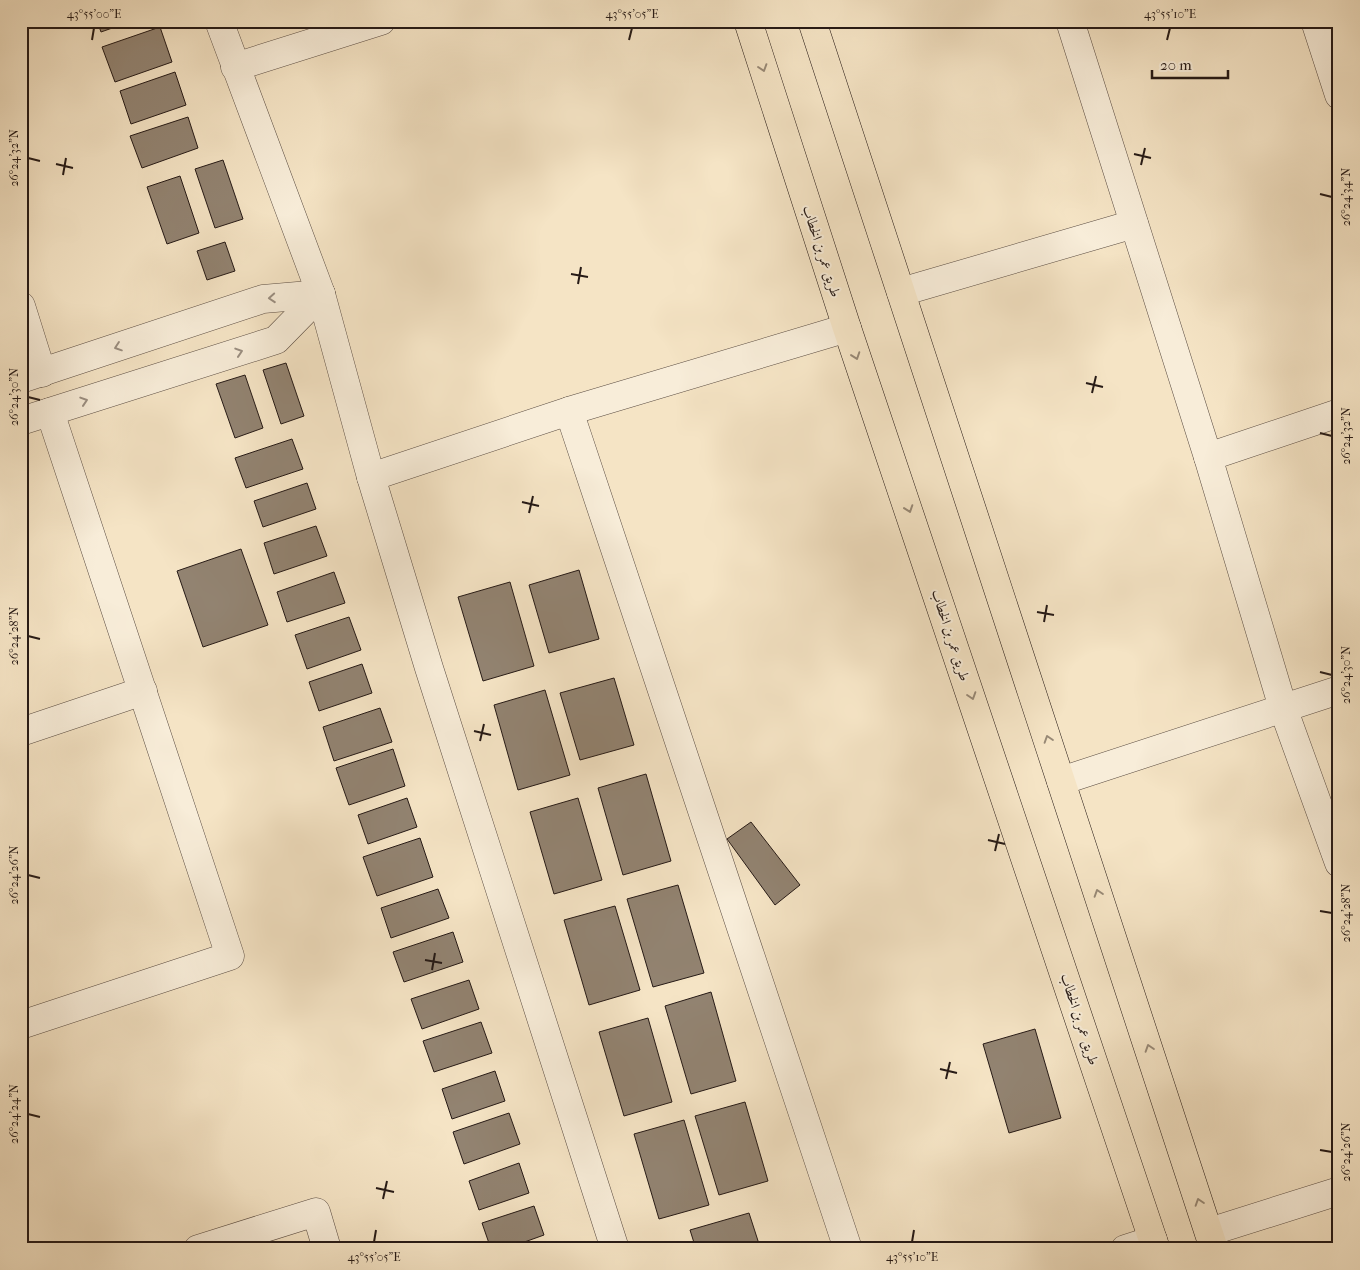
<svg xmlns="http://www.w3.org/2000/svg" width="1360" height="1270" viewBox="0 0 1360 1270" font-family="'IM FELL French Canon',Amiri,serif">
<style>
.building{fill:#928371;stroke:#261a16}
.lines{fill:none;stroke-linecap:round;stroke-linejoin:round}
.minor-casing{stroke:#5a4c42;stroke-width:29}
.major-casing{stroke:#261a16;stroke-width:29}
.minor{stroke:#f8edd9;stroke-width:28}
.major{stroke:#f5e4c5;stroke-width:28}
.oneway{stroke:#988976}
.oneway2{stroke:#9a8e81}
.ticks{fill:none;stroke:#261a16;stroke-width:2}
.labels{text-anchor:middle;stroke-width:4;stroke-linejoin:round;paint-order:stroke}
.street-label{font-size:14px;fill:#261a16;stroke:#f8edd9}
.neatline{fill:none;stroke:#261a16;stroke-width:2}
.ticks-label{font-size:12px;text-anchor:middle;fill:#261a16}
</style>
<rect width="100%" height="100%" fill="#f5e4c5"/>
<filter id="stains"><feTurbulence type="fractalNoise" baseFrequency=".004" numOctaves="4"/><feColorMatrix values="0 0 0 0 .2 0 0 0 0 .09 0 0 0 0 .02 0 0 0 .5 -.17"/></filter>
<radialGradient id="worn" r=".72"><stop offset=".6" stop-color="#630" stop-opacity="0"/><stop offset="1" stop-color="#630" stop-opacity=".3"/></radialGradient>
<!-- building -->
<g class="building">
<polygon points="97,21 132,21 101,32"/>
<polygon points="160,27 172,62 115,82 102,47"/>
<polygon points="175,72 186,105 131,124 120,91"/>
<polygon points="188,117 198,148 142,168 130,136"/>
<polygon points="223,160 243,219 215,228 195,169"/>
<polygon points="180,176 199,233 167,244 147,187"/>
<polygon points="225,242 235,271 207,280 197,251"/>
<polygon points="286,363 304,416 281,424 263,370"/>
<polygon points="245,375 263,428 235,438 216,384"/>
<polygon points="292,439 303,469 246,488 235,458"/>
<polygon points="307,483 316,509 263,527 254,501"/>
<polygon points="316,526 327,556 274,574 264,543"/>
<polygon points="241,549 268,625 203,647 177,571"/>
<polygon points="579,570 599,639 549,653 529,585"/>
<polygon points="334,572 345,603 287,622 277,592"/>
<polygon points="510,582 534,666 483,681 458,597"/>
<polygon points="349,617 361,650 307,669 295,635"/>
<polygon points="362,664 372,693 319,711 309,682"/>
<polygon points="614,678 634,745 580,760 560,693"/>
<polygon points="545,690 570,775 518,790 494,705"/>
<polygon points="380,708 392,742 334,761 323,727"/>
<polygon points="393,749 405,786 349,805 336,768"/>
<polygon points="646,774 671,861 623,875 598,788"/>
<polygon points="407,798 417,827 368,844 358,815"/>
<polygon points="578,798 602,880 554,894 530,812"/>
<polygon points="751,822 800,885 775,905 727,839"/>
<polygon points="420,838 433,877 377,896 363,857"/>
<polygon points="678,885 704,973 653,987 627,899"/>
<polygon points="438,889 449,918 391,938 381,908"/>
<polygon points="615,906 640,990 589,1005 564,920"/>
<polygon points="453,932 463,962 404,982 393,952"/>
<polygon points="469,980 479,1009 422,1029 411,999"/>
<polygon points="711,992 736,1081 691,1094 665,1006"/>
<polygon points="648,1018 672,1102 624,1116 599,1032"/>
<polygon points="481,1022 492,1053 434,1072 423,1041"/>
<polygon points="1035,1029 1061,1118 1009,1133 983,1044"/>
<polygon points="495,1071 505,1101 452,1119 442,1089"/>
<polygon points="745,1102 768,1181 719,1195 695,1116"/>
<polygon points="509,1113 520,1144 464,1164 453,1132"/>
<polygon points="684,1120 709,1205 659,1219 634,1134"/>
<polygon points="519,1163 529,1193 479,1210 469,1181"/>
<polygon points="534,1206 544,1235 505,1249 491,1249 482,1223"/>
<polygon points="749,1213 760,1247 753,1249 696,1249 690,1230"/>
</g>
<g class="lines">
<!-- minor casing -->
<g class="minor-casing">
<g id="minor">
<polyline points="219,21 321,294 371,477 429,668 615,1249"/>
<polyline points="1070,21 1208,457 1283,708 1339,863"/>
<polyline points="1315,21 1339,95"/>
<polyline points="235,67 381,21"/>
<polyline points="901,292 1134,224"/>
<polyline points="21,306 42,373"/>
<polyline points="21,379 263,299 321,294"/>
<polyline points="569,411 848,1249"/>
<polyline points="21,421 276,340 321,294"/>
<polyline points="1208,457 1339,413"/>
<polyline points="371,477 569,411 847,328"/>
<polyline points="21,732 143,691"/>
<polyline points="1061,781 1339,690"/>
<polyline points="21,1025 230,956 50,412"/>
<polyline points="1209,1232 1339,1191"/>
<polyline points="198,1249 316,1212 327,1249"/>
<polyline points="1125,1249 1153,1240"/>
</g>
</g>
<!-- major casing -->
<g class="major-casing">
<g id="major">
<polyline points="748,21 847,328 1156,1249"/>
<polyline points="812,21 1214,1249"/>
</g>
</g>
<!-- minor -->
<use href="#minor" class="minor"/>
<!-- major -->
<use href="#major" class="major"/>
</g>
<!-- one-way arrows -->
<defs><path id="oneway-chevron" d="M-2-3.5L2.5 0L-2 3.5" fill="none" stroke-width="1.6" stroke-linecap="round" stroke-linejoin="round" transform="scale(1.25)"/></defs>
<g class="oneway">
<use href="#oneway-chevron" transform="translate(763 68) rotate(72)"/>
<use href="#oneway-chevron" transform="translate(856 356) rotate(71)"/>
<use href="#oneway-chevron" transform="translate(909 509) rotate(71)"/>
<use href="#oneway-chevron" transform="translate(972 696) rotate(72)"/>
<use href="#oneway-chevron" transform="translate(1048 739) rotate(-108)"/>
<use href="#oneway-chevron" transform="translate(1098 893) rotate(-108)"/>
<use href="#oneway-chevron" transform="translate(1149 1048) rotate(-108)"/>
<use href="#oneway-chevron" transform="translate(1199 1202) rotate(-108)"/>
</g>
<g class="oneway2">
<use href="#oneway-chevron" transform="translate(272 298) rotate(176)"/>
<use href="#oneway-chevron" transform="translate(118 347) rotate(161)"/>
<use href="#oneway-chevron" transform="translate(239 352) rotate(-18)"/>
<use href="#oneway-chevron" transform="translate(84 401) rotate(-18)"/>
</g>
<!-- ticks -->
<path class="ticks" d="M92 40 94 28M629 40 632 28M1167 40 1170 28M1134 154 1151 158M28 158 40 161M56 164 73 168M1141 165 1145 148M63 175 66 158M1320 194 1332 197M571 274 588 277M578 284 581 267M1086 383 1103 387M1092 393 1096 376M28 397 40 400M1320 433 1332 436M522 502 539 506M529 513 533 496M1037 612 1054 615M1044 622 1047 605M28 636 40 639M1320 672 1332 675M474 731 491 735M480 741 484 724M988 840 1005 844M995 851 999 834M28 875 40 878M1320 911 1332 913M425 960 442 963M432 970 435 953M940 1069 957 1073M946 1079 950 1062M28 1114 40 1117M1320 1150 1332 1152M376 1188 394 1192M383 1199 387 1181M374 1242 376 1230M912 1242 914 1230"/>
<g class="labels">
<!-- street labels -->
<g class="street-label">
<text transform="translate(822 251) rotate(72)" y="5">طريق عمر بن الخطاب</text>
<text transform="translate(951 635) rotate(72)" y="5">طريق عمر بن الخطاب</text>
<text transform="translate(1080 1019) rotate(72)" y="5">طريق عمر بن الخطاب</text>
</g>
</g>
<!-- margin -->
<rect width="1360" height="1270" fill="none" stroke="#f5e4c5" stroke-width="55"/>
<!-- scale -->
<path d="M1152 70v8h76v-8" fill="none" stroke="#261a16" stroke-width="2.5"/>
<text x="1160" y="70" font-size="15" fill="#261a16" stroke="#f8edd9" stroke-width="4" paint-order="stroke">20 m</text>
<rect x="28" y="28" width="1304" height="1214" class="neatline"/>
<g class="ticks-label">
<text x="94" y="18">43°55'00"E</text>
<text x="632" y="18">43°55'05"E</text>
<text x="1170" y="18">43°55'10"E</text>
<text transform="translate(14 158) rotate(-90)" y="4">26°24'32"N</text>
<text transform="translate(1346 197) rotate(-90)" y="4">26°24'34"N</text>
<text transform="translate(14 397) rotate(-90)" y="4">26°24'30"N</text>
<text transform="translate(1346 436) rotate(-90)" y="4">26°24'32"N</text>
<text transform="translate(14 636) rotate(-90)" y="4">26°24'28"N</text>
<text transform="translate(1346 675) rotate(-90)" y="4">26°24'30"N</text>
<text transform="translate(14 875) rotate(-90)" y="4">26°24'26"N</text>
<text transform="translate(1346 913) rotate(-90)" y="4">26°24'28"N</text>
<text transform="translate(14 1114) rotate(-90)" y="4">26°24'24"N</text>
<text transform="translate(1346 1152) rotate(-90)" y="4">26°24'26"N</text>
<text x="374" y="1261">43°55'05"E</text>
<text x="912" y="1261">43°55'10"E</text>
</g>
<rect width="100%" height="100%" filter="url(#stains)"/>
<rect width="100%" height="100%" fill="url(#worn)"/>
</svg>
